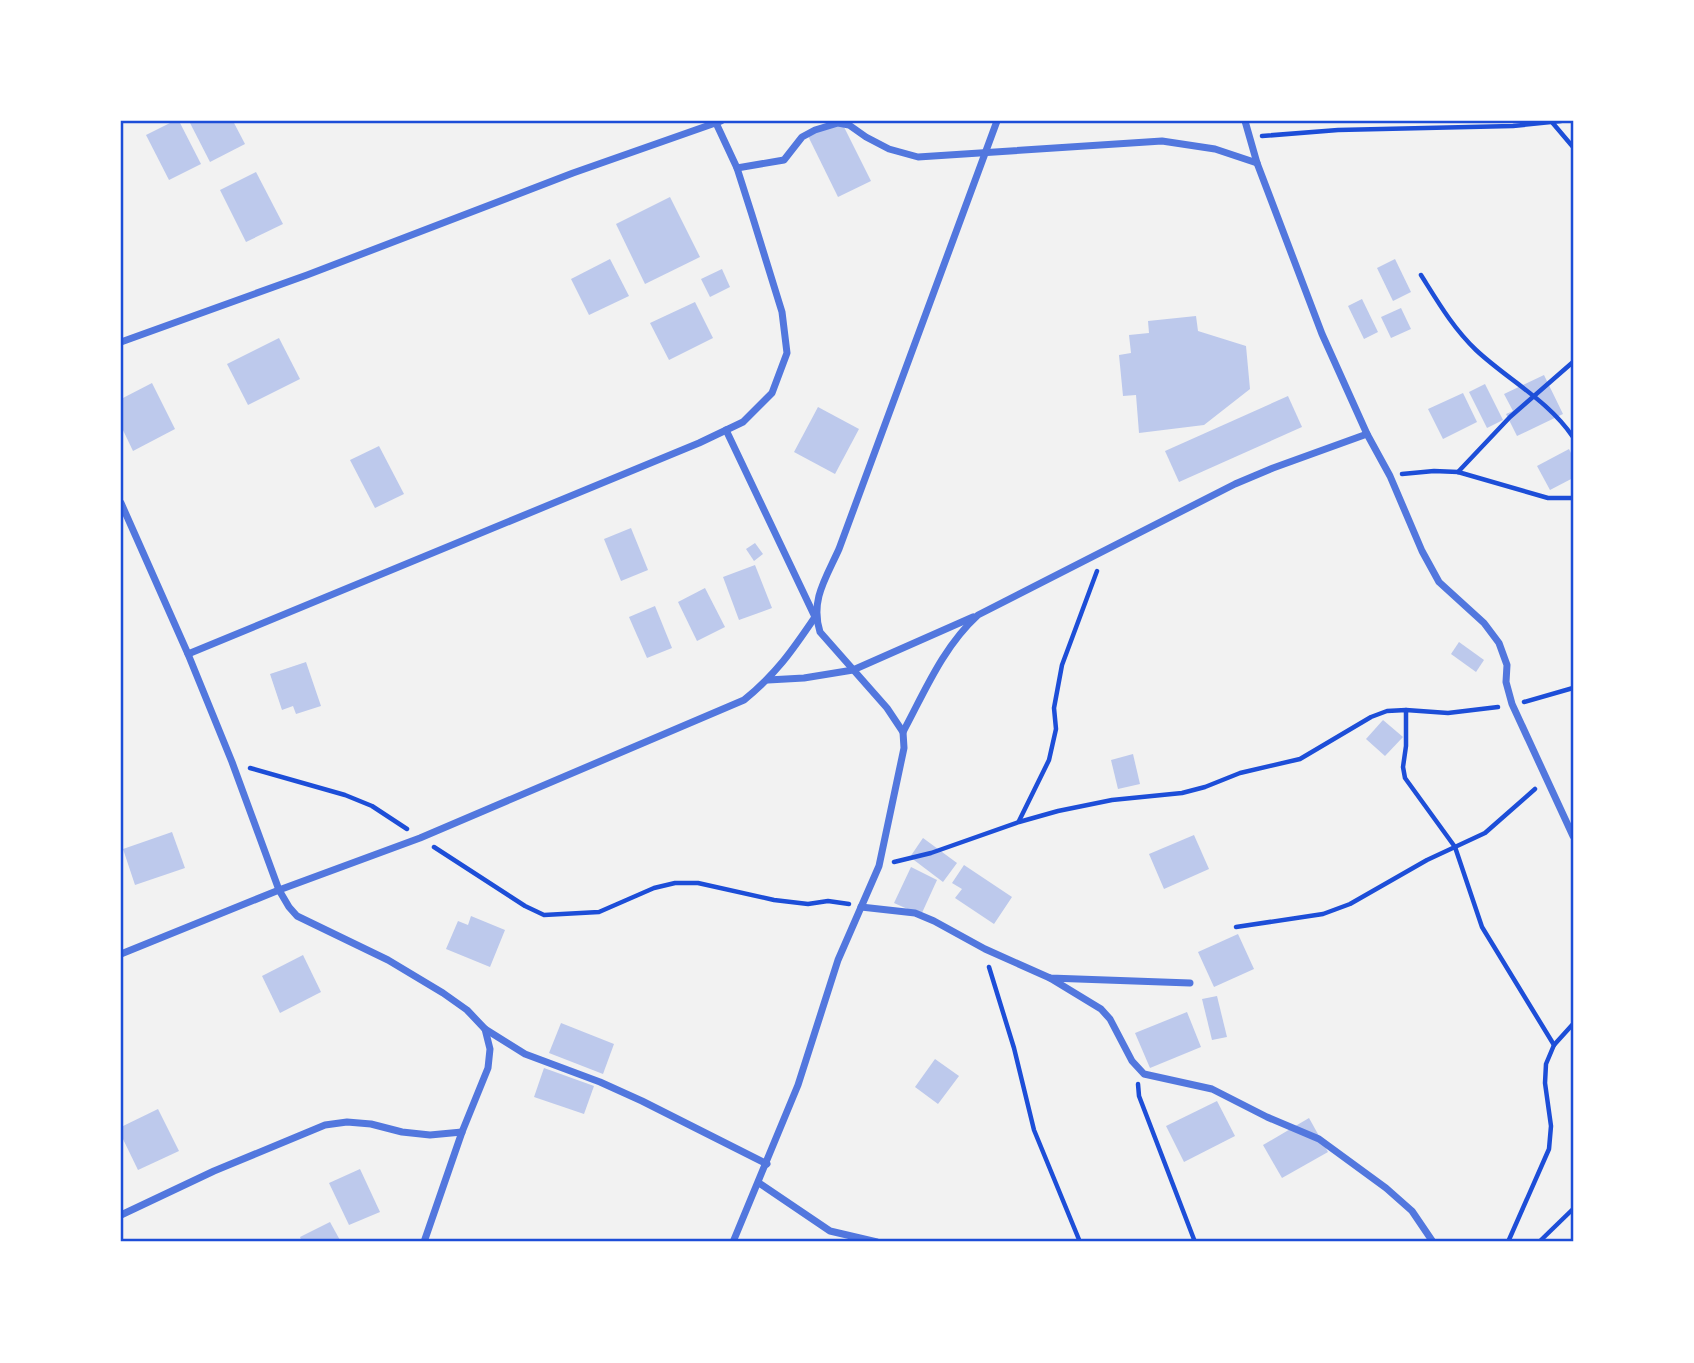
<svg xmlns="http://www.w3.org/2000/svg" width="1694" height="1363" viewBox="0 0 1694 1363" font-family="Figtree,sans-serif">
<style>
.building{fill:#bdc9ec}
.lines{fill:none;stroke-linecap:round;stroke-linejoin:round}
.path{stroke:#1d4ed8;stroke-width:4.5}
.minor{stroke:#5277de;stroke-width:7}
.neatline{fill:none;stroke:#1d4ed8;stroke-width:2.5}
</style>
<rect width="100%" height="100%" fill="#f2f2f2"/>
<!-- building -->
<g class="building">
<polygon points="174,121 179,121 201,164 169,180 146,135"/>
<polygon points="189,121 233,121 245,144 210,162"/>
<polygon points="841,121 871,181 838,197 808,136"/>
<polygon points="256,172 283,224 246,242 220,190"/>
<polygon points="670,197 700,257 645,284 616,224"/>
<polygon points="610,259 629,296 589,315 571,279"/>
<polygon points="1395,259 1411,292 1393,301 1377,268"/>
<polygon points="722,269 730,287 710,297 701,279"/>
<polygon points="1362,299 1378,332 1364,339 1348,306"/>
<polygon points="695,302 713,338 669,360 650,323"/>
<polygon points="1401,308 1411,329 1391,338 1381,317"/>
<polygon points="1196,316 1198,331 1246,346 1250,389 1204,425 1139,433 1136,395 1123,396 1119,355 1131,353 1129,335 1149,333 1148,321"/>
<polygon points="279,338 300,379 248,405 227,364"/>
<polygon points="1544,375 1563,414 1517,436 1506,414 1513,411 1504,394"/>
<polygon points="152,383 175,429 133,451 121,426 121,399"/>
<polygon points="1485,384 1503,420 1487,428 1469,392"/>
<polygon points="1463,393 1477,422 1443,439 1428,409"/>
<polygon points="1288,396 1302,427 1179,482 1165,451"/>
<polygon points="818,407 859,429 835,474 794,452"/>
<polygon points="379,446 404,494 375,508 350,460"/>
<polygon points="1569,449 1573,457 1573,478 1550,490 1537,466"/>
<polygon points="631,528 648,570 621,581 604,539"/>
<polygon points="755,543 763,554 754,561 746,549"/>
<polygon points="755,565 772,608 739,620 723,577"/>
<polygon points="705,588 725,627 697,641 678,602"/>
<polygon points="655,606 672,648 647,658 629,617"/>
<polygon points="1459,642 1484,660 1476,672 1451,654"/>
<polygon points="306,662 321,706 296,714 293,706 282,710 270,674"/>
<polygon points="1383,720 1403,737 1385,756 1366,739"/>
<polygon points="1133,754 1140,784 1118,789 1111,760"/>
<polygon points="172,832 185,868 135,885 123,849"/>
<polygon points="1194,835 1209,869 1164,889 1149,854"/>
<polygon points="923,838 957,863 943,882 910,857"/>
<polygon points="964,865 1012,897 994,924 955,898 962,889 952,883"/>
<polygon points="911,867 937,880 921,915 894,903"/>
<polygon points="471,916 505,930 490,967 446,949 458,921 468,925"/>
<polygon points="1238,934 1254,969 1214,987 1198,952"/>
<polygon points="303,955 321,992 280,1013 262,976"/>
<polygon points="1217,996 1227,1037 1212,1040 1202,999"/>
<polygon points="1187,1012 1201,1047 1150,1068 1135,1033"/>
<polygon points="561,1023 614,1044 603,1074 549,1053"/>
<polygon points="935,1059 959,1076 938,1104 915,1087"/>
<polygon points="544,1068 594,1086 584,1114 534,1097"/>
<polygon points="1217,1101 1235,1136 1184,1162 1166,1126"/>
<polygon points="158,1109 179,1151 138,1170 121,1135 121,1127"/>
<polygon points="1309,1118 1328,1152 1282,1178 1263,1145"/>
<polygon points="360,1169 380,1212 349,1225 329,1183"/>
<polygon points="330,1222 341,1242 302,1242 300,1237"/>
</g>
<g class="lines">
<!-- path -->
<g class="path">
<polyline points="1551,121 1573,147"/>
<polyline points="1262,136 1338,130 1513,126 1561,121"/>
<path d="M1421 275C1438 302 1453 328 1476 350 1508 380 1548 400 1573 437"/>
<polyline points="1458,472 1510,417 1573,362"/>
<polyline points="1402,474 1434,471 1458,472 1548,498 1573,498"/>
<polyline points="1524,702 1573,688"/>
<polyline points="1406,710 1406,746 1403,767 1405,778 1455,847 1482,927 1554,1045"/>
<polyline points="250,768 345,795 372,806 407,829"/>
<polyline points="1019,821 1049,760 1056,729 1054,708 1062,665 1097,571"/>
<polyline points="434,847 525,906 544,915 599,912 654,888 675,883 698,883 774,900 808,904 828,901 849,904"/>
<polyline points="894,862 931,853 1019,822 1058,811 1112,800 1182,793 1205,787 1240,773 1300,759 1371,717 1387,711 1406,710 1448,713 1498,707"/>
<polyline points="1236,927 1323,914 1350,904 1427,860 1485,833 1535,789"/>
<polyline points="989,967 1014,1048 1034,1130 1080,1242"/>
<polyline points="1138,1084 1139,1096 1195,1242"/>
<polyline points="1508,1242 1549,1149 1551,1126 1545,1083 1546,1064 1554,1045 1573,1024"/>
<polyline points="1539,1242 1573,1209"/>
</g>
<!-- minor -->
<g class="minor">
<polyline points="1245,121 1257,163 1322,334 1367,434 1390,476 1422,551 1439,582 1484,623 1499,643 1507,665 1506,682 1512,704 1573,836"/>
<polyline points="737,168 784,160 802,137 815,130 838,123 849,125 866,137 889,149 918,157 1162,141 1215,149 1257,163"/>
<polyline points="121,342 307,275 573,173 721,121"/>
<polyline points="121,503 188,654 232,762 279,890 289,907 297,916 388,960 443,993 467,1010 485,1029 490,1049 488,1068 462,1132 424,1242"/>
<polyline points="188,654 699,443 743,422 772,393 787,353 782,312 752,215 737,168 716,123"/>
<polyline points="768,680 804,678 853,670 973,617"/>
<path d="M903 732C925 691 943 647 978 615L1235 484 1273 468 1367 434"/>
<polyline points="861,907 915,913 934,921 985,949 1050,978 1190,983"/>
<path d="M121 954 279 890 420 838 744 700C776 674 792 651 815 617L726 430"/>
<polyline points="1050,978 1101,1009 1110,1019 1132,1061 1144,1074 1212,1089 1267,1117 1319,1139 1386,1188 1412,1211 1433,1242"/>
<polyline points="485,1029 525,1054 600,1082 642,1101 767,1164"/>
<polyline points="759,1183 830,1231 877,1242"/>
<polyline points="121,1215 214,1171 325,1125 347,1122 371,1124 402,1132 430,1135 462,1132"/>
<path d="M733 1242 798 1085 838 960 879 866 904 748 903 732 887 708 820 632C810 600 826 578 839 549L997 121"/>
</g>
</g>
<!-- border -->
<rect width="1694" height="1363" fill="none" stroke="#ffffff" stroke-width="245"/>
<rect x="122" y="122" width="1450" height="1118" class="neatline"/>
</svg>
